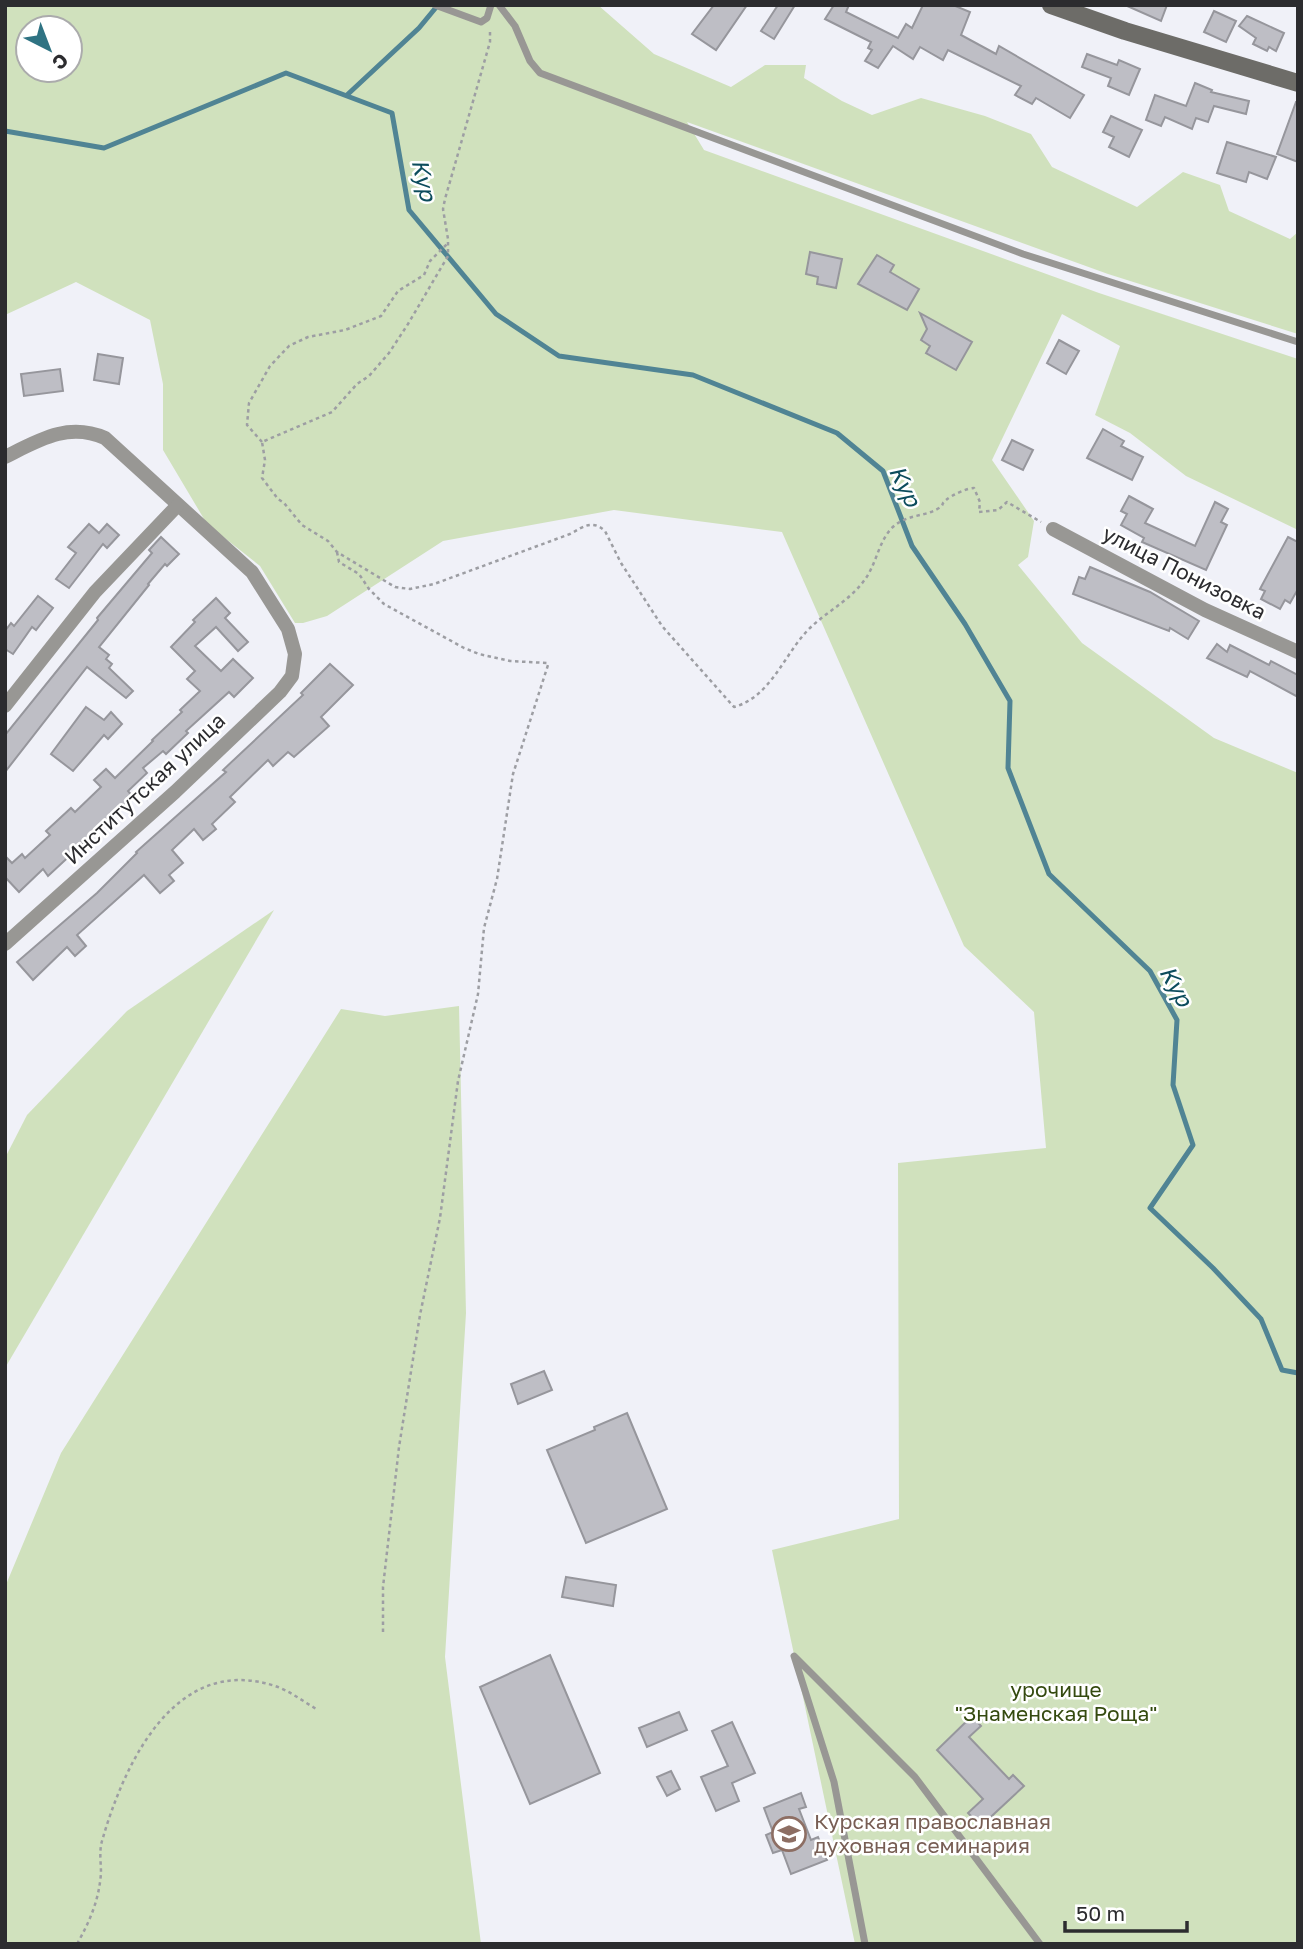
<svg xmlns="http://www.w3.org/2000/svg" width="1303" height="1949" viewBox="0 0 1303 1949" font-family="'Golos Text',sans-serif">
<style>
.green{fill:#d0e1bd;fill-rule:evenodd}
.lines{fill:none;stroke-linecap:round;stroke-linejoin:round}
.stream{stroke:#508494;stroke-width:5}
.building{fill:#bebec5;stroke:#96969c;stroke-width:2}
.path{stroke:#9d9ea3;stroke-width:2.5;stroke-dasharray:3.5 3.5;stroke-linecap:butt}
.service{stroke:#989794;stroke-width:7}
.minor{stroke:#989794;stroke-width:14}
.secondary{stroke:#6d6c68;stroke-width:18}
.labels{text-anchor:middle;stroke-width:5;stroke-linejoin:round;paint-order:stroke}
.street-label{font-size:21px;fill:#2c2c2f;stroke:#fff}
.park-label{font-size:21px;fill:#344a0f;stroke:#fff}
.education-label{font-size:21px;fill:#785e54;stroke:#fff;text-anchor:start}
.water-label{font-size:23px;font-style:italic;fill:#0c4c5c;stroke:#fff}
</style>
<rect width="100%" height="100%" fill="#f0f1f8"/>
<!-- green -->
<g class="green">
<path d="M5 5H598L654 54 731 87 765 65H806L804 78 842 101 872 115 921 98 985 116 1031 134 1052 167 1137 207 1183 172 1220 185 1229 211 1290 239 1298 232V334L1108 274 687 122 704 150 1099 293 1298 359V530L1186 476 1130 433 1095 415 1120 346 1062 314 992 460 1034 521 1028 557 1018 565 1082 643 1214 738 1298 773V1944H855L772 1550 899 1519 898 1163 1046 1148 1034 1012 964 946 782 532 614 510 443 541 327 616 303 623H295L260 566 207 524 163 450V384L150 320 76 282 5 315ZM28 28H70V70H28Z"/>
<polygon points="274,910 5,1368 5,1158 27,1115 127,1011"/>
<polygon points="459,1006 466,1313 445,1657 481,1944 5,1944 5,1587 61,1453 341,1009 385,1016"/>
</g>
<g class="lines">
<!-- stream -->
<g class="stream">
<polyline points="347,95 419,28 438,5"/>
<polyline points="5,131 104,148 286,73 392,113 409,210 496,314 559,356 693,375 837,433 883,471 912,546 965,624 1010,701 1008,768 1049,874 1150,971 1177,1020 1173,1085 1193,1145 1150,1208 1213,1268 1261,1319 1282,1370 1298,1373"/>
</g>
</g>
<!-- building -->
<g class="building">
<polygon points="714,5 747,5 716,50 692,34"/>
<polygon points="778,5 795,5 774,39 761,31"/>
<polygon points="834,5 849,5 846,12 898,38 906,24 912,28 923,5 953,5 970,12 961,35 996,54 999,46 1084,95 1070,118 1036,98 1032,104 1015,95 1021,86 948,50 943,60 920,47 913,59 893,46 878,68 865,61 872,50 868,48 871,42 825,19"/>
<polygon points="1125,5 1167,5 1161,21"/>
<polygon points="1214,11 1236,21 1226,42 1204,32"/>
<polygon points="1247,16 1284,33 1276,51 1269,47 1267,51 1253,44 1256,38 1239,26"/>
<polygon points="1087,54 1117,65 1119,60 1140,69 1129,95 1108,86 1111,78 1082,67"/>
<polygon points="1195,83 1212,90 1211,92 1249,101 1246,114 1214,106 1208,122 1196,118 1192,129 1165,117 1161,126 1146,120 1155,95 1186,106"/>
<polygon points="1296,102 1298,102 1298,162 1277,154"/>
<polygon points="1111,116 1142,130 1129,157 1109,147 1114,137 1103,132"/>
<polygon points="1227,142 1276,157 1267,179 1249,172 1246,182 1217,173"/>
<polygon points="810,252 842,259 836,288 817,284 818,277 806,274"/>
<polygon points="877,255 894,265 890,272 919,289 907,310 858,284"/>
<polygon points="920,313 972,342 956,370 926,353 930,346 921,340 927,329"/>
<polygon points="1059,340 1079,351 1066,374 1047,363"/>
<polygon points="98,354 123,358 119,384 94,380"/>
<polygon points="60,369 63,391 24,396 21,374"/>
<polygon points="1103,429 1124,441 1121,446 1143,457 1132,480 1087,458"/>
<polygon points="1012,440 1033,450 1023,470 1002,460"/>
<polygon points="1129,496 1153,509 1145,523 1195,546 1215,502 1228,509 1221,522 1227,525 1206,570 1142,542 1144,538 1121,525 1127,514 1121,511"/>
<polygon points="89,524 99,533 107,524 119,535 107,548 103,544 69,588 56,579 76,553 68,547"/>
<polygon points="161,537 179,554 167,566 165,564 148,584 149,585 99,647 109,655 106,659 112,664 109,668 133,691 126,698 87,667 5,772 5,735 98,620 97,618 152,553 149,550"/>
<polygon points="1288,537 1298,542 1298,589 1290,603 1285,600 1280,609 1261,599 1265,591 1260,589"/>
<polygon points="1090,567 1150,592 1199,621 1188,639 1170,628 1169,631 1073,594 1079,577 1085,579"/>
<polygon points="38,596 53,608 36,630 32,627 13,654 5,649 5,631 11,623 14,626"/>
<polygon points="216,598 230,613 225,618 248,642 238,651 216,627 195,646 221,671 233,659 253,678 234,697 229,692 186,731 188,733 166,754 163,751 143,768 147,773 128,791 133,797 48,876 43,869 19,892 5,877 5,856 12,863 22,854 25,858 50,835 46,831 71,808 75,812 101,787 94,780 106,769 115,778 153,741 152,740 182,712 180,710 200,691 187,679 195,671 171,647 195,622 193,620"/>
<polygon points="1217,644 1227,652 1230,645 1269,665 1271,661 1298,675 1298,697 1250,671 1247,677 1207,658"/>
<polygon points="330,664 353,685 321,717 329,726 294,757 288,752 273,766 268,760 230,797 235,802 212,824 216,829 203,840 194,829 172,850 183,863 169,875 174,881 160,893 144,875 77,935 86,946 75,956 67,947 33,980 17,962 97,893 137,853 136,852 226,772 223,770 303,695 301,693"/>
<polygon points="86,707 104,720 111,712 122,724 108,739 104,735 73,771 51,754"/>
<polygon points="544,1371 552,1390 518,1404 511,1384"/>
<polygon points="627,1413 667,1509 586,1543 547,1450 595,1430 594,1427"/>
<polygon points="566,1577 616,1585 613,1606 562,1597"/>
<polygon points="550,1655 600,1773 530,1804 480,1687"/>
<polygon points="679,1712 687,1730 647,1747 639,1728"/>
<polygon points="972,1716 981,1726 969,1737 1009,1779 1013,1775 1024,1786 981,1826 968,1813 983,1799 937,1750"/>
<polygon points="732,1722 755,1773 732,1783 739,1801 716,1811 701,1777 728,1766 712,1731"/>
<polygon points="671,1771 680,1789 667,1796 657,1777"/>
<polygon points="801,1793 806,1807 799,1809 811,1840 818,1837 827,1860 791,1874 782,1850 773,1853 766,1835 773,1832 764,1808"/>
</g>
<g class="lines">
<!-- path -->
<g class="path">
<path d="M490 32V42L445 199 443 209 448 239V256L408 324 389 353 369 376 357 384 332 412 262 442 265 460 262 478 278 499 284 503 302 525 328 541 337 552 395 587 410 589 434 584 570 534C583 527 592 519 605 531L621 563 662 626 734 707C770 697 783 657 807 631 824 613 848 602 863 582 877 565 878 540 894 526 908 514 925 517 939 508 945 504 940 505 946 500 952 495 967 488 974 488L980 502 979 512 998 510 1007 502 1041 522"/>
<polyline points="262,442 247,425 249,403 270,366 289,346 308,337 345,330 381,316 398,291 424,275 430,261 448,243"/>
<polyline points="337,552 339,562 359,574 369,589 384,604 464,648 479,654 510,661 547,663"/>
<polyline points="383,1632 383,1587 399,1447 420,1315 440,1218 458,1081 478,994 484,928 497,879 513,774 548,665"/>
<path d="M77 1944C90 1921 99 1900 101 1873 101 1863 99 1851 102 1841 124 1764 175 1653 275 1686 290 1691 304 1702 318 1710"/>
</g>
<!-- service -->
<g class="service">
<polyline points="435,5 481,22 487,18 491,5"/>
<polyline points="499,5 515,26 530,61 540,73 1023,254 1298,342"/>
<polyline points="865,1944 834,1782 794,1656 915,1777 1040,1944"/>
</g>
<!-- minor -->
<g class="minor">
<path d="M5 457C39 440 68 422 105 438L252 572 288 629 295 654 292 676 280 692 175 792 5 944"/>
<polyline points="1053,529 1205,610 1298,652"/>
<polyline points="5,706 95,592 177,506"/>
</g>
<!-- secondary -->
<polyline class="secondary" points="1051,5 1125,31 1298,83"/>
</g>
<!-- icons -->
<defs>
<g id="university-ring" transform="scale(1.75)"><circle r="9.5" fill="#fff" stroke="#8d6e63" stroke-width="1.5"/><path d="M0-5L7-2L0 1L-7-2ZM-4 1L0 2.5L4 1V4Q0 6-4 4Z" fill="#8d6e63"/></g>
</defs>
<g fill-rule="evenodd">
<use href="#university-ring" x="789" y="1834"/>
</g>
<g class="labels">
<!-- street labels -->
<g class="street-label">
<text transform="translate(1184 573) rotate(27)" y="7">улица Понизовка</text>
<text transform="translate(145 789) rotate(-43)" y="7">Институтская улица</text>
</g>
<!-- park labels -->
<g class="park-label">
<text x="1056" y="1697">урочище<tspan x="1056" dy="24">"Знаменская Роща"</tspan></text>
</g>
<!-- education labels -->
<g class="education-label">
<text x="814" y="1829">Курская православная<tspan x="814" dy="24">духовная семинария</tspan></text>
</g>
<!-- water labels -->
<g class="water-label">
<text transform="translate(424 180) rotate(77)" y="8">Кур</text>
<text transform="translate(905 486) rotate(64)" y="8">Кур</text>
<text transform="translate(1176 986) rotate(61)" y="8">Кур</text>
</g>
</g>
<!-- border -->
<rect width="1303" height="1949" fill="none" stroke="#2c2c2f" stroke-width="14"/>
<!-- north arrow -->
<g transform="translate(49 49) rotate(138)"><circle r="33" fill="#ffffff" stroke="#ababac" stroke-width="2"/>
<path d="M0-5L12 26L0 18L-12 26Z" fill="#2f7383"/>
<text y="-10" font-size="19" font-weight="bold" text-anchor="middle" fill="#2c2c2f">С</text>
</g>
<!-- scale -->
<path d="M1065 1921v10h122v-10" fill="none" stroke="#2c2c2f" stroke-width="3.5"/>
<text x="1076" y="1921" font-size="21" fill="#2c2c2f" stroke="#ffffff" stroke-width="5" paint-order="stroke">50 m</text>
</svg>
